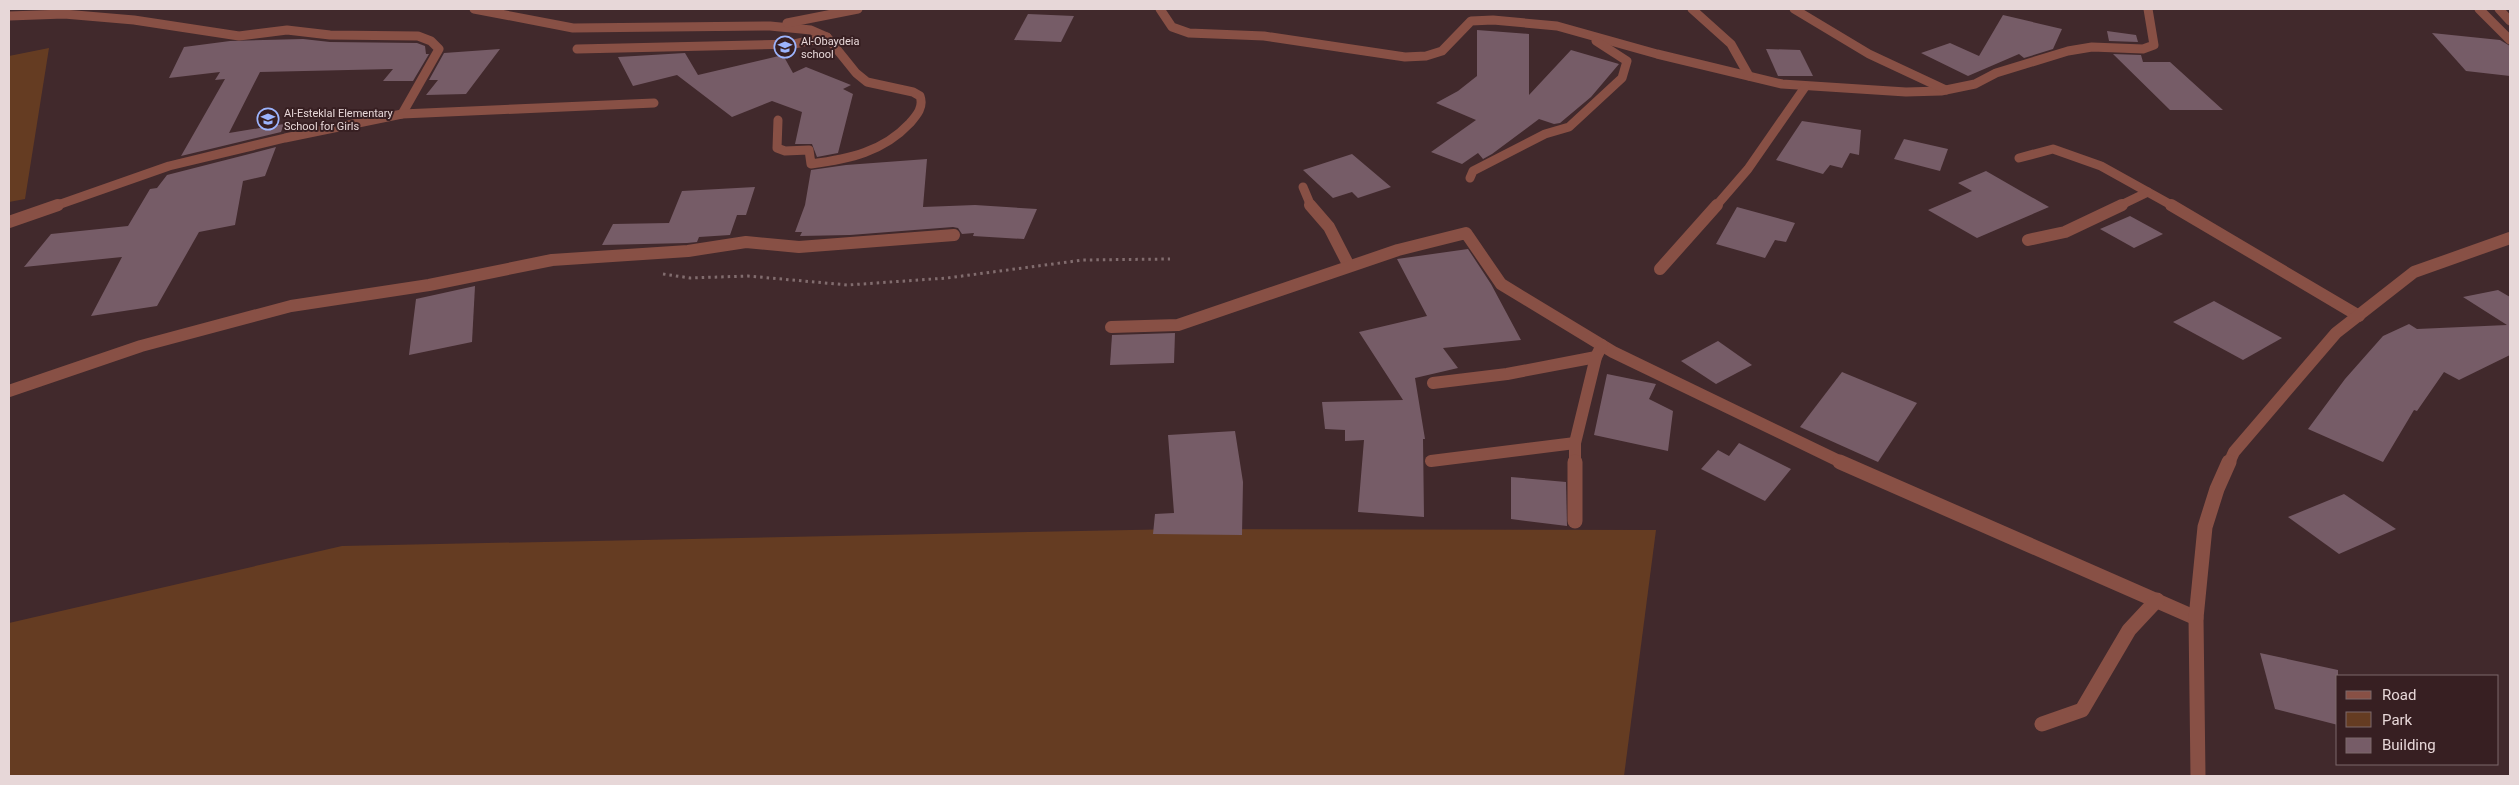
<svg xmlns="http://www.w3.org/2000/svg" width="2519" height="785" viewBox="0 0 2519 785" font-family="Roboto,sans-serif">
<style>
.green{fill:#653c22}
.building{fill:#765c67}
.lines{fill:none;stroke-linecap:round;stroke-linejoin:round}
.path{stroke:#816c6e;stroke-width:3;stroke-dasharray:2.5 4;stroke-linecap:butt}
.minor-far2{stroke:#885045;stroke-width:9}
.minor-far1{stroke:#885045;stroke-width:12}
.minor{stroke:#885045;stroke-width:15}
.labels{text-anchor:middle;stroke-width:4;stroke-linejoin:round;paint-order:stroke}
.far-poi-label{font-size:11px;fill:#e7d7d8;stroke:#371f22;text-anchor:start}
</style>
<rect width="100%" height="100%" fill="#41292c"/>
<!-- green -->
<g class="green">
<polygon points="49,48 25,199 9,202 9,56"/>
<polygon points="1182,529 1656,530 1624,776 9,776 9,623 342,546"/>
</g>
<!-- building -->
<g class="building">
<polygon points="1028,14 1074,16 1061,42 1014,40"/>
<polygon points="2003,15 2062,29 2053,49 2024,58 2019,54 1968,76 1921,53 1950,43 1979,56"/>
<polygon points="1477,30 1529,34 1529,95 1571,50 1619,64 1591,97 1560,123 1554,124 1539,119 1492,154 1483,159 1478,153 1462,164 1431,152 1476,120 1436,103 1458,91 1477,76"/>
<polygon points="2107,31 2136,35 2138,42 2109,41"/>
<polygon points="2432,33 2500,40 2510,46 2510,76 2466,71"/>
<polygon points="303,39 330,42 417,43 425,46 426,54 429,54 413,81 383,81 393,69 260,72 229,133 284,124 281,132 181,156 225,79 215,80 220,72 169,78 184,47 230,41"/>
<polygon points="500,49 466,94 426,95 438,80 429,80 444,53"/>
<polygon points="1766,49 1800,50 1813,76 1778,76"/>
<polygon points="685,53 698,75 783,55 793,73 806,67 851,85 843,89 853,94 838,153 817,157 812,144 795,144 802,112 772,101 732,117 677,75 633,86 618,57"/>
<polygon points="2113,54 2141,55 2143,62 2170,62 2223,110 2170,110"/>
<polygon points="1802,121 1861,130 1859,155 1850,153 1842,168 1830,165 1823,174 1776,160"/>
<polygon points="1904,139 1948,149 1940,171 1894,159"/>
<polygon points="276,147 265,176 243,181 235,225 199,232 157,306 91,316 122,257 24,267 51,234 128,226 150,189 157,188 167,175"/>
<polygon points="1352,154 1391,187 1358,198 1352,192 1333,198 1303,170"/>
<polygon points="927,159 923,207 975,205 1037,209 1024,239 973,236 974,233 962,234 958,228 953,227 850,235 800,236 802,232 795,232 805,205 811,170 846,165"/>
<polygon points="1986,171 2019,190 2049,207 1977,238 1928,210 1972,191 1958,183"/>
<polygon points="755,187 746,215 737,215 730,235 699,237 697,242 687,243 602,245 613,224 669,223 682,191"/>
<polygon points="1737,207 1795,223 1786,242 1775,240 1765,258 1716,244"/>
<polygon points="2130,216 2163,234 2134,248 2100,229"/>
<polygon points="1468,249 1491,284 1521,340 1443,348 1458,368 1415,378 1425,439 1423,439 1424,517 1358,512 1364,440 1345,441 1345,430 1325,429 1322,402 1403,400 1359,332 1427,316 1397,259"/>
<polygon points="475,286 472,342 409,355 416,299"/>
<polygon points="2498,290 2510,297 2510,355 2459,380 2444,372 2417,411 2414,410 2383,462 2308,429 2345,379 2383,336 2409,324 2417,329 2507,325 2463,297"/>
<polygon points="2214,301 2282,338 2243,360 2173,322"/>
<polygon points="1175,333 1174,363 1110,365 1112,335"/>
<polygon points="1718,341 1752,365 1716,384 1681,361"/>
<polygon points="1842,372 1917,403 1878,462 1800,427"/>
<polygon points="1607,374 1656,384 1649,399 1673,411 1668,451 1594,435"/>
<polygon points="1235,431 1243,482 1242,535 1153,534 1155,514 1174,513 1168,435"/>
<polygon points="1739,443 1791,469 1765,501 1701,469 1718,450 1729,456"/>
<polygon points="1511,477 1566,482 1567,526 1511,519"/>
<polygon points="2344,494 2396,529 2339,554 2288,517"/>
<polygon points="2260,653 2338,670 2338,725 2275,709"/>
</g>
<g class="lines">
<!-- path -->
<polyline class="path" points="663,274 690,278 748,276 848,285 947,278 1083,260 1170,259"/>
<!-- minor-far2 -->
<g class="minor-far2">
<path d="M474 9 573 28 770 26 811 30 827 37 856 73 867 82 913 92 920 96C924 107 917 115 910 123 883 152 849 159 811 164L809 150 785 151 777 148 778 120"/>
<polyline points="1160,9 1172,27 1189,33 1264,36 1405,57 1426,56 1442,51 1471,21 1493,20 1557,26 1657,54 1782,84 1906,92 1941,91 1975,84 1996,73 2068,51 2092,47 2143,49 2154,45 2148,9"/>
<polyline points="1692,9 1731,44 1749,76"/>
<polyline points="1794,9 1869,54 1946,90"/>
<polyline points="2479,9 2510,40"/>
<polyline points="2499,9 2510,21"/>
<polyline points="9,16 64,14 134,20 239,36 287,30 330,35 418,36 431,41 439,49 402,114"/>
<polyline points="787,23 858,9"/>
<polyline points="577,49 794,44 827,37"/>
<polyline points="2019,158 2053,149 2101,166 2173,206"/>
<polyline points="1470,178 1473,171 1545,134 1569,127 1622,78 1627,61 1596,41"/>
<polyline points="1303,187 1311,206"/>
<polyline points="55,206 169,166 285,138 402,114 654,103"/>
<polyline points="1716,206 1748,169 1805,87"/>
<polyline points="2119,206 2148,192"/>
</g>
<!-- minor-far1 -->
<g class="minor-far1">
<polyline points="1310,205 1329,227 1349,266"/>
<polyline points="2171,205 2359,316"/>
<polyline points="9,222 58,205"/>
<polyline points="2028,240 2065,232 2122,205"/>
<polyline points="1660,269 1717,205"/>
<polyline points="1111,327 1178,325 1398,250 1466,233 1501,284 1613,352 1843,463"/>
<polyline points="1433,383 1507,374 1596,357"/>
<polyline points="9,391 141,346 291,306 429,285 552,260 688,251 746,242 799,247 954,235"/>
<polyline points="1431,461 1575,443"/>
<polyline points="1575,463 1575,443 1596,357 1602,345"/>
<polyline points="2229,463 2234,452 2336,333 2414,272 2510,238"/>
</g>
<!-- minor -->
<g class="minor">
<polyline points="1575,462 1575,521"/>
<polyline points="1840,462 2196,618"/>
<polyline points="2042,724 2082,710 2129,630 2157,600"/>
<polyline points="2198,776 2196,618 2205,527 2217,489 2229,462"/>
</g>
</g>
<!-- icons -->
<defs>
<g id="school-ring" transform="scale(1.125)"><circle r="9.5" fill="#371f22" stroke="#9cb4fd" stroke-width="1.5"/><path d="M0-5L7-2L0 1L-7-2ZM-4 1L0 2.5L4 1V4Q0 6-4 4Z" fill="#9cb4fd"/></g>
</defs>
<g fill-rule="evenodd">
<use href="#school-ring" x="785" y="47"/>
<use href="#school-ring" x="268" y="119"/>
</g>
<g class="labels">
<!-- far-poi labels -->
<g class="far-poi-label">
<text x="801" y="45">Al-Obaydeia<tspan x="801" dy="13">school</tspan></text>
<text x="284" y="117">Al-Esteklal Elementary<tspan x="284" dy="13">School for Girls</tspan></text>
</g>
</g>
<!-- border -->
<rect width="2519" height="785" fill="none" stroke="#e7d7d8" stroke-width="20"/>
<!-- legend -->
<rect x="2336" y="675" width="162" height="90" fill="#371f22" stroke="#7d696b"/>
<rect x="2346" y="691" width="25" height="8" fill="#885045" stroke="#7d696b"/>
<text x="2382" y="700" font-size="15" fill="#e7d7d8">Road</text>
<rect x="2346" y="712" width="25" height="15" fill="#653c22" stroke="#7d696b"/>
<text x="2382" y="725" font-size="15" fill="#e7d7d8">Park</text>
<rect x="2346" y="738" width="25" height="15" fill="#765c67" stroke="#7d696b"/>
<text x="2382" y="750" font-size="15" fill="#e7d7d8">Building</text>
</svg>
